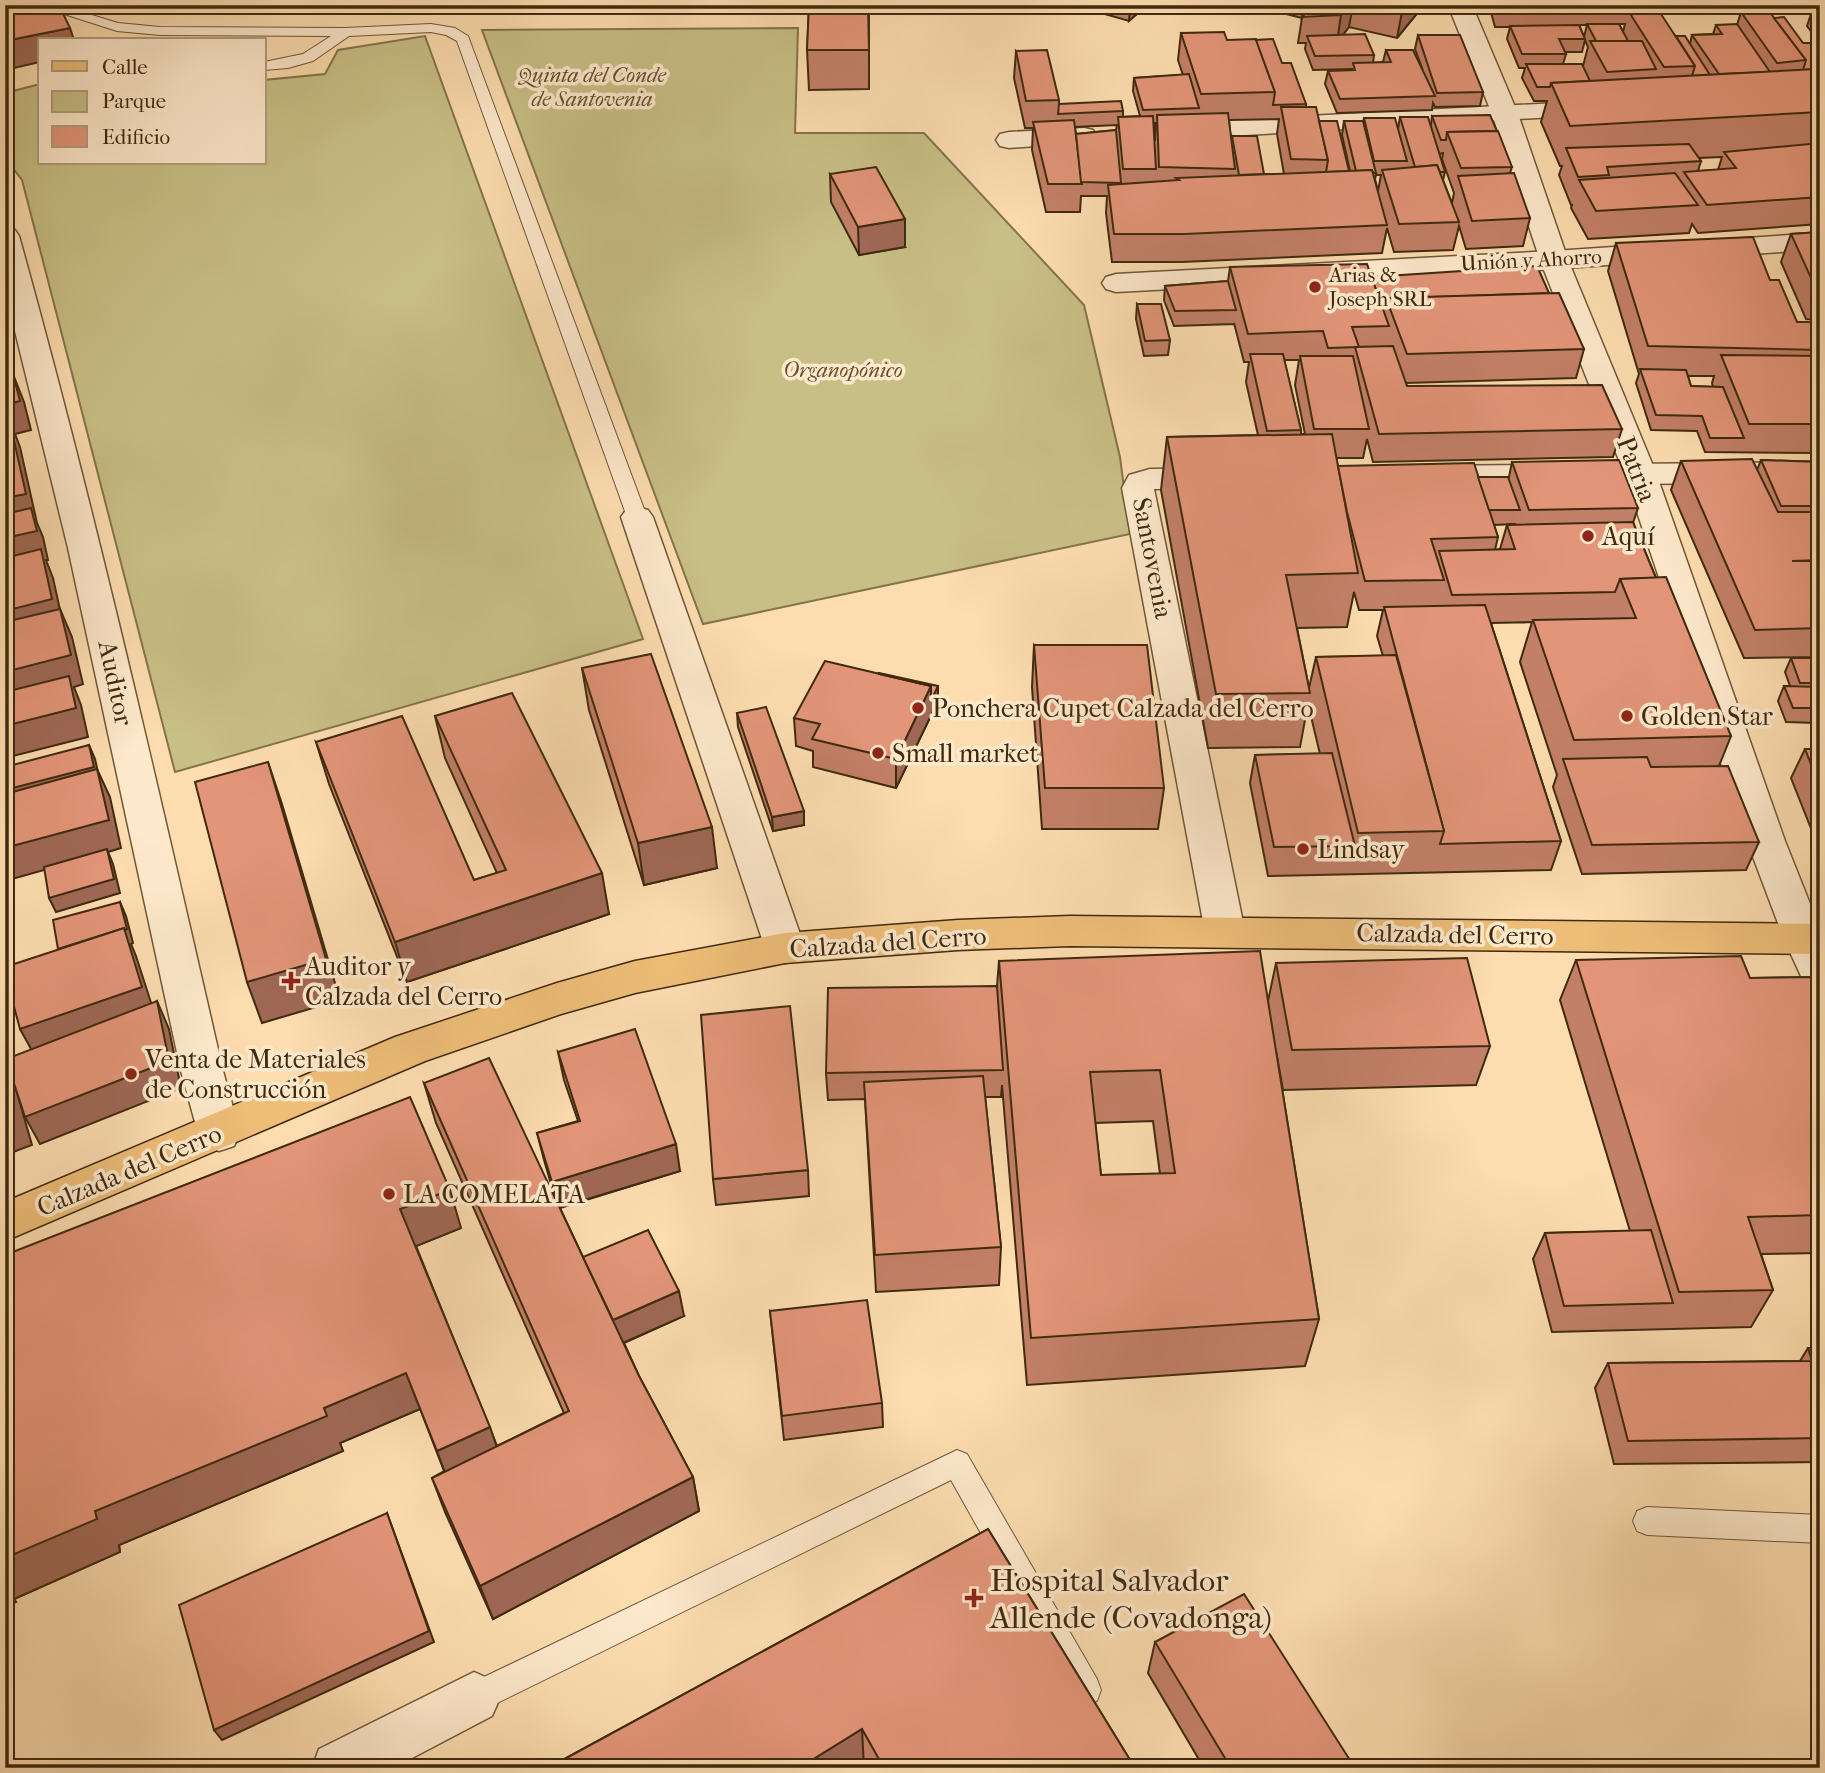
<svg xmlns="http://www.w3.org/2000/svg" width="1825" height="1773" viewBox="0 0 1825 1773" font-family="'IM FELL French Canon',serif">
<style>
.green{fill:#c8bf86;stroke:#84744a;stroke-width:2}
.lines{fill:none;stroke-linecap:round;stroke-linejoin:round}
.service-casing{stroke:#6e5737;stroke-width:2}
.minor-casing{stroke:#6e5737;stroke-width:3}
.tertiary-casing{stroke:#6e5737;stroke-width:3}
.primary-casing{stroke:#3f2a0f;stroke-width:3}
.service{fill:#fee9cc;fill-rule:evenodd}
.minor{fill:#fee9cc;fill-rule:evenodd}
.tertiary{fill:#fee9cc;fill-rule:evenodd}
.primary{fill:#eebe78;fill-rule:evenodd}
.wall{fill:#c38068;stroke:#3f2a0f;stroke-width:2;fill-rule:evenodd}
.shaded-wall{fill:#9f6855;stroke:#3f2a0f;stroke-width:2}
.building{fill:#e39579;stroke:#3f2a0f;stroke-width:2;fill-rule:evenodd}
.poi-dot{fill:#8f2418;stroke:#fee9cc;stroke-width:2.5}
.labels{text-anchor:middle;stroke-width:7;stroke-linejoin:round;paint-order:stroke}
.far-park-label{font-size:21px;font-style:italic;fill:#614f2d;stroke:#fee9cc}
.far-street-label{font-size:21px;fill:#3f2a0f;stroke:#fee9cc}
.far-poi-label{font-size:21px;fill:#3f2a0f;stroke:#fee9cc;text-anchor:start}
.street-label{font-size:26px;fill:#3f2a0f;stroke:#fee9cc}
.poi-label{font-size:26px;fill:#3f2a0f;stroke:#fee9cc;text-anchor:start}
.near-poi-label{font-size:32px;fill:#3f2a0f;stroke:#fee9cc;text-anchor:start}
</style>
<rect width="100%" height="100%" fill="#fdddb0"/>
<filter id="stains"><feTurbulence type="fractalNoise" baseFrequency=".00286" numOctaves="4"/><feColorMatrix values="0 0 0 0 .2 0 0 0 0 .09 0 0 0 0 .02 0 0 0 .5 -.17"/></filter>
<radialGradient id="worn" r=".72"><stop offset=".6" stop-color="#630" stop-opacity="0"/><stop offset="1" stop-color="#630" stop-opacity=".3"/></radialGradient>
<!-- green -->
<g class="green">
<polygon points="798,28 795,133 924,133 1084,305 1120,457 1130,534 703,624 482,30"/>
<polygon points="425,36 643,639 175,772 22,180 5,158 5,93 40,84 40,163 264,163 264,80 325,74 338,50"/>
</g>
<g class="lines">
<!-- service casing -->
<g class="service-casing">
<g id="service">
<polygon points="36,5 59,5 118,23 160,27 345,28 431,24 455,28 468,36 647,517 644,521 630,521 627,517 457,41 446,35 431,32 349,36 313,61 288,68 264,70 264,62 303,54 331,36 160,35 117,31"/>
<polygon points="957,1450 967,1454 1097,1679 1101,1690 1097,1701 1086,1705 1075,1701 951,1480 485,1709 474,1713 463,1709 459,1698 463,1687"/>
<polygon points="1647,1507 1820,1515 1820,1543 1647,1535 1637,1531 1633,1521 1637,1511"/>
</g>
</g>
<!-- minor casing -->
<g class="minor-casing">
<g id="minor">
<polygon points="1595,101 1604,104 1608,109 1604,114 1176,139 1167,137 1163,131 1167,125 1176,123"/>
<polygon points="1084,128 1093,130 1097,136 1093,142 1009,148 1000,146 996,140 1000,134 1009,132"/>
<path d="M5 228 15 230 19 236C96 512 159 792 223 1071L240 1133 234 1146 219 1151 204 1146 198 1133 181 1071 68 548 5 290Z"/>
<polygon points="1820,233 1820,249 1554,269 1116,292 1106,289 1102,283 1106,277 1116,274 1554,251"/>
<polygon points="1820,462 1820,482 1426,486 1415,483 1410,476 1415,469 1426,466"/>
<polygon points="1216,468 1227,471 1232,478 1227,485 1216,488 1154,489 1245,932 1239,943 1225,947 1211,943 1205,932 1122,488 1129,475 1150,469"/>
<polygon points="637,507 648,510 653,517 805,948 799,959 785,963 771,959 765,948 621,517 626,510"/>
<polygon points="1804,924 1818,928 1820,932 1820,992 1806,987 1784,939 1790,928"/>
<polygon points="474,1672 492,1680 500,1698 492,1716 393,1768 312,1768 319,1749"/>
</g>
</g>
<!-- tertiary casing -->
<g class="tertiary-casing">
<polygon id="tertiary" points="1448,5 1472,5 1518,114 1568,260 1656,473 1785,841 1820,929 1818,950 1804,954 1790,950 1784,939 1747,841 1624,473 1540,260 1492,114"/>
</g>
<!-- primary casing -->
<g class="primary-casing">
<polygon id="primary" points="1070,916 1820,924 1820,954 1070,946 958,950 785,963 635,993 561,1014 425,1061 5,1241 5,1202 395,1037 557,983 635,961 785,933 958,920"/>
</g>
<!-- service -->
<use href="#service" class="service"/>
<!-- minor -->
<use href="#minor" class="minor"/>
<!-- tertiary -->
<use href="#tertiary" class="tertiary"/>
<!-- primary -->
<use href="#primary" class="primary"/>
</g>
<!-- wall -->
<g class="wall">
<polygon points="769,5 869,5 869,89 809,90 807,50 809,7 769,7"/>
<polygon points="1073,5 1147,5 1129,21"/>
<polygon points="1251,5 1420,5 1419,11 1397,38 1349,27 1343,35 1374,55 1373,63 1383,62 1386,50 1422,68 1415,49 1418,35 1483,92 1480,106 1435,107 1433,103 1432,110 1337,113 1325,84 1328,71 1352,70 1352,69 1313,70 1305,49 1306,43 1298,43 1302,18"/>
<path d="M1489 5H1644L1643 11 1676 36 1690 44 1692 35 1713 34 1716 25H1737L1741 12 1774 18 1803 43H1820L1807 26 1814 5H1820V224L1698 233 1692 224 1689 233 1588 239 1571 208 1572 205H1571L1559 175 1562 166H1560L1541 122 1547 101H1534L1522 78 1525 68H1519L1507 39 1510 27H1495ZM1619 24H1625L1623 32ZM1579 25H1587L1584 37ZM1585 40 1588 47 1583 66 1563 64 1566 54 1565 52H1582ZM1722 157 1718 170 1698 171 1701 161 1699 158Z"/>
<path d="M1181 33 1227 40 1282 63 1306 104V107L1319 121 1349 171H1350L1342 135 1344 121 1363 122 1364 118 1398 129 1400 117 1431 125 1432 116 1512 167 1510 173 1530 218 1523 246 1466 249 1459 226 1453 250 1394 252 1387 228 1382 253 1182 262H1112L1106 213 1107 196H1081L1080 212H1046L1032 150 1033 128H1025L1014 78 1016 51 1059 100V104L1123 111V117L1140 116 1133 91 1134 78 1183 75 1178 60ZM1279 119 1277 134 1284 174H1264L1232 136 1231 141 1229 120ZM1154 123H1156L1155 141ZM1117 125 1116 130 1076 134 1075 127ZM1443 153 1442 159 1454 193 1452 203 1443 180 1445 172 1439 154ZM1376 175H1381L1378 191 1375 179Z"/>
<polygon points="830,174 905,247 859,255 831,202"/>
<polygon points="1820,232 1820,320 1806,319 1781,262 1791,234"/>
<path d="M1616 243 1770 280 1797 322H1820V453L1705 452 1697 431 1651 430 1636 383 1639 374 1608 271ZM1688 376H1714L1712 383 1713 387 1691 386Z"/>
<path d="M1230 267 1372 277 1549 293 1584 349 1576 378 1406 383 1407 386 1622 429 1613 457 1373 462 1367 439 1363 458H1336L1338 466 1478 477H1509L1512 462 1638 508 1633 523 1656 578 1731 736 1719 766 1759 842 1746 870 1582 874 1553 787 1557 775 1520 662 1532 622 1491 623 1561 841 1551 870 1268 876 1250 783 1255 755 1320 754 1308 704 1300 747 1208 748 1161 490 1167 437 1258 435 1246 382 1249 362H1244L1234 323V324L1174 326 1164 300 1165 286 1228 281ZM1284 360H1299L1295 385 1305 434H1301V430ZM1516 524 1507 525 1500 549 1495 550 1498 537 1494 525ZM1354 592 1359 610H1383L1377 636 1383 656 1316 657 1309 688 1297 628 1347 627Z"/>
<polygon points="1137,304 1170,340 1168,355 1144,356 1136,319"/>
<polygon points="1761,460 1820,462 1820,657 1744,658 1671,490 1681,461 1757,470"/>
<polygon points="1034,645 1164,788 1158,829 1042,829 1032,687"/>
<polygon points="1791,658 1820,658 1820,749 1813,730 1816,723 1786,722 1778,701 1784,686 1790,686 1785,672"/>
<polygon points="582,668 717,868 644,885 589,710"/>
<polygon points="938,701 896,788 813,767 813,751 796,746 794,718"/>
<polygon points="737,713 804,825 773,831 738,727"/>
<polygon points="435,716 609,914 407,982 329,784 316,742 474,880 497,873 445,758"/>
<polygon points="1805,749 1820,749 1820,836 1814,836 1791,778"/>
<polygon points="1576,960 1750,978 1820,977 1820,1253 1761,1254 1773,1290 1751,1327 1552,1332 1533,1259 1545,1233 1630,1231 1560,1000"/>
<path d="M999 961 1268 1001 1276 963 1490 1046 1476 1085 1283 1090 1276 1051 1319 1319 1305 1366 1027 1385 1002 1085 1001 1097H985L1001 1247 999 1285 876 1292 865 1099 828 1100 826 1073 997 986ZM1153 1121 1160 1174 1101 1175 1095 1123Z"/>
<polygon points="558,1052 680,1171 560,1208 583,1257 684,1316 624,1343 639,1376 693,1477 699,1511 493,1619 445,1512 432,1478 444,1471 420,1409 340,1443 343,1451 119,1545 120,1552 14,1599 16,1602 5,1606 5,1255 461,1228 416,1246 497,1446 564,1413 436,1123 424,1083 555,1198 544,1160 537,1133 578,1121 564,1080"/>
<polygon points="808,1170 809,1196 716,1205 713,1179"/>
<polygon points="770,1311 882,1403 883,1427 784,1440"/>
<polygon points="1808,1348 1820,1348 1820,1462 1614,1464 1595,1388 1608,1363 1800,1361"/>
<polygon points="988,1529 1135,1768 548,1768"/>
<polygon points="1155,1642 1355,1768 1204,1768 1148,1673"/>
</g>
<!-- shaded-wall -->
<g class="shaded-wall">
<polygon points="1130,5 1147,5 1129,21"/>
<polygon points="1304,5 1314,5 1302,18"/>
<polygon points="1349,5 1353,5 1349,27 1337,42 1341,15"/>
<polygon points="1407,5 1420,5 1419,11 1397,38 1402,12"/>
<polygon points="70,28 74,40 40,40 40,62 5,70 5,41"/>
<polygon points="905,219 905,247 859,255 858,227"/>
<polygon points="5,349 8,360 5,361"/>
<polygon points="13,374 24,402 31,430 15,434 20,447 37,523 43,537 48,560 46,560 53,578 64,628 5,643 5,405"/>
<polygon points="60,609 72,637 83,684 74,687 81,705 88,737 5,758 5,672"/>
<polygon points="931,686 938,686 938,701 896,788 896,759"/>
<polygon points="89,745 95,759 100,781 5,807 5,790"/>
<polygon points="268,762 282,804 340,1000 262,1023 247,982"/>
<polygon points="97,769 110,797 121,848 108,852 113,864 120,893 56,912 49,898 108,852 5,881 5,848"/>
<polygon points="804,811 804,825 773,831 772,817"/>
<polygon points="712,827 717,868 644,885 638,843"/>
<polygon points="602,873 609,914 407,982 395,942"/>
<polygon points="120,902 126,916 133,943 131,944 136,956 155,1015 35,1056 20,1029"/>
<polygon points="157,1001 169,1029 181,1088 40,1144 25,1117"/>
<polygon points="5,1051 32,1145 5,1155"/>
<polygon points="676,1144 680,1171 558,1208 552,1182"/>
<polygon points="450,1190 461,1228 414,1247 400,1209"/>
<polygon points="679,1291 684,1316 616,1346 611,1321"/>
<polygon points="406,1373 420,1409 340,1443 343,1451 119,1545 120,1552 14,1599 16,1602 5,1606 5,1558 95,1511 324,1408"/>
<polygon points="490,1427 502,1462 450,1486 437,1451"/>
<polygon points="693,1477 699,1511 493,1619 480,1586"/>
<polygon points="387,1513 434,1642 222,1740 214,1730"/>
<polygon points="862,1729 864,1768 799,1768"/>
</g>
<!-- building -->
<g class="building">
<polygon points="48,5 59,5 70,28 5,41 5,14"/>
<polygon points="809,5 868,5 869,50 807,50"/>
<polygon points="1312,5 1349,5 1341,15 1302,17"/>
<polygon points="1375,5 1407,5 1402,12"/>
<polygon points="1659,11 1695,66 1664,67 1629,12"/>
<polygon points="1769,11 1806,60 1777,63 1741,12"/>
<polygon points="1784,17 1803,43 1820,43 1820,73 1816,69 1803,70 1806,60 1774,18"/>
<polygon points="1587,24 1619,24 1628,41 1596,41"/>
<polygon points="1737,24 1770,72 1719,74 1692,35 1722,34 1716,25"/>
<polygon points="1579,25 1585,39 1559,39 1566,54 1522,54 1510,26"/>
<polygon points="1224,32 1227,40 1256,39 1275,92 1201,94 1181,33"/>
<polygon points="1365,34 1374,55 1315,56 1307,36"/>
<polygon points="1418,35 1460,35 1483,92 1437,93"/>
<polygon points="1676,36 1685,36 1710,75 1692,76 1695,66"/>
<polygon points="1273,39 1282,63 1291,63 1306,104 1273,105 1275,92 1256,40"/>
<polygon points="1590,41 1642,41 1656,69 1607,72"/>
<polygon points="1047,50 1059,100 1026,101 1016,51"/>
<polygon points="1386,50 1413,50 1435,96 1340,99 1328,71 1355,70 1353,63 1391,62"/>
<polygon points="1526,64 1582,64 1590,81 1551,83 1550,87 1537,87"/>
<polygon points="1816,69 1820,74 1820,112 1570,126 1551,83"/>
<polygon points="1189,74 1199,108 1143,110 1134,78"/>
<polygon points="1121,101 1123,111 1058,114 1059,104"/>
<polygon points="1281,107 1316,107 1328,160 1291,159"/>
<polygon points="1228,113 1235,169 1159,167 1157,115"/>
<polygon points="1490,115 1497,131 1447,132 1446,140 1441,140 1432,116"/>
<polygon points="1153,116 1156,169 1123,169 1118,117"/>
<polygon points="1400,117 1428,117 1445,172 1440,172 1437,165 1415,167"/>
<polygon points="1364,118 1395,118 1407,161 1374,161"/>
<polygon points="1074,120 1082,184 1048,184 1033,122"/>
<polygon points="1319,121 1337,121 1349,171 1326,172 1328,160"/>
<polygon points="1344,121 1363,121 1376,173 1373,173 1372,170 1356,171"/>
<polygon points="1116,130 1121,183 1081,182 1076,134"/>
<polygon points="1498,131 1512,167 1461,168 1447,132"/>
<polygon points="1232,136 1257,136 1264,174 1239,175"/>
<polygon points="1820,143 1820,197 1707,205 1684,172 1736,168 1724,152"/>
<polygon points="1689,144 1701,161 1607,167 1609,175 1578,177 1566,148"/>
<polygon points="1437,165 1459,222 1399,224 1382,170"/>
<polygon points="876,167 905,219 858,227 830,174"/>
<polygon points="1372,170 1387,225 1185,234 1114,234 1108,185 1179,180 1176,178"/>
<polygon points="1514,173 1530,218 1472,221 1458,176"/>
<polygon points="1675,173 1698,205 1596,211 1579,180"/>
<polygon points="1820,232 1820,291 1817,291 1791,234"/>
<polygon points="1753,237 1770,280 1779,280 1797,322 1820,322 1820,350 1648,346 1616,243"/>
<polygon points="1367,264 1389,326 1352,327 1359,347 1328,348 1323,331 1248,334 1230,267"/>
<polygon points="1537,266 1549,293 1379,299 1372,277"/>
<polygon points="1228,281 1236,310 1175,311 1165,286"/>
<polygon points="1559,293 1584,349 1407,354 1386,298"/>
<polygon points="1137,304 1161,304 1170,340 1145,341"/>
<polygon points="1393,346 1407,386 1602,385 1622,429 1379,434 1355,347"/>
<polygon points="1250,354 1283,354 1301,430 1267,431"/>
<polygon points="1721,355 1820,356 1820,424 1749,424"/>
<polygon points="1300,356 1353,356 1369,429 1314,429"/>
<polygon points="1640,369 1686,370 1691,386 1723,387 1744,438 1710,438 1702,416 1656,415"/>
<polygon points="13,374 20,401 5,405 5,376"/>
<polygon points="9,418 26,494 5,498 5,419"/>
<polygon points="1332,434 1358,573 1286,575 1310,693 1216,694 1167,437"/>
<polygon points="1752,459 1778,512 1820,512 1820,560 1792,561 1820,561 1820,628 1755,630 1681,461"/>
<polygon points="1619,460 1638,508 1529,510 1512,462"/>
<polygon points="1761,460 1820,462 1820,506 1781,506"/>
<polygon points="1474,463 1498,537 1431,539 1444,580 1365,581 1347,512 1338,466"/>
<polygon points="1478,477 1508,477 1520,510 1489,510"/>
<polygon points="31,508 37,531 5,538 5,514"/>
<polygon points="1633,522 1656,578 1620,579 1615,592 1452,595 1439,551 1515,549 1507,525"/>
<polygon points="41,549 52,599 5,611 5,558"/>
<polygon points="1666,577 1731,736 1574,740 1533,620 1636,618 1620,579"/>
<polygon points="1485,605 1561,841 1440,844 1444,831 1384,607"/>
<polygon points="60,609 71,655 5,672 5,622"/>
<polygon points="1034,645 1147,645 1164,788 1045,788"/>
<polygon points="651,654 712,827 638,843 582,668"/>
<polygon points="1396,655 1444,831 1358,833 1316,657"/>
<polygon points="1791,658 1820,658 1820,683 1800,683"/>
<polygon points="825,661 931,686 896,759 812,739 820,724 794,718"/>
<polygon points="879,673 938,686 931,701 931,686 879,674"/>
<polygon points="69,676 76,708 5,726 5,692"/>
<polygon points="1784,686 1820,687 1820,708 1793,708"/>
<polygon points="512,693 602,873 395,942 316,742 402,716 474,880 506,870 435,716"/>
<polygon points="766,707 804,811 772,817 737,713"/>
<polygon points="89,745 94,767 5,790 5,767"/>
<polygon points="1805,749 1820,749 1820,787"/>
<polygon points="1332,753 1355,846 1274,847 1255,755"/>
<polygon points="1647,757 1651,767 1728,766 1759,842 1592,845 1563,759"/>
<polygon points="268,762 326,959 247,982 195,782"/>
<polygon points="97,769 109,820 5,848 5,794"/>
<polygon points="107,849 114,879 49,898 44,867"/>
<polygon points="120,902 127,929 124,930 124,928 58,949 53,920"/>
<polygon points="124,928 142,987 20,1029 5,973 5,967"/>
<path d="M1260 951 1319 1319 1031 1338 999 961ZM1160 1070 1175 1173 1101 1175 1090 1072Z"/>
<polygon points="1741,956 1750,978 1820,977 1820,1215 1748,1217 1773,1290 1679,1292 1576,960"/>
<polygon points="1467,958 1490,1046 1292,1050 1276,963"/>
<polygon points="997,986 1003,1070 826,1073 828,988"/>
<polygon points="157,1001 169,1061 25,1117 6,1059"/>
<polygon points="790,1006 808,1170 713,1179 701,1015"/>
<polygon points="635,1029 676,1144 552,1182 537,1133 580,1121 558,1052"/>
<polygon points="489,1058 639,1376 693,1477 480,1586 432,1478 569,1411 424,1083"/>
<polygon points="983,1076 1001,1247 875,1255 864,1082"/>
<polygon points="5,1091 9,1106 5,1107"/>
<polygon points="410,1097 450,1190 400,1209 490,1427 437,1451 406,1373 324,1408 327,1416 95,1511 97,1519 5,1558 5,1255"/>
<polygon points="648,1230 679,1291 613,1320 583,1257"/>
<polygon points="1651,1230 1673,1303 1564,1306 1545,1233"/>
<polygon points="867,1300 882,1403 782,1416 770,1311"/>
<polygon points="1808,1348 1820,1348 1820,1438 1628,1441 1608,1363 1812,1361"/>
<polygon points="387,1513 429,1631 214,1730 179,1605"/>
<polygon points="988,1529 1135,1768 884,1768 862,1729 799,1768 548,1768"/>
<polygon points="1244,1594 1355,1768 1231,1768 1155,1642"/>
</g>
<!-- markers -->
<g class="poi-dot">
<circle cx="1315" cy="287" r="7"/>
<circle cx="1588" cy="536" r="7"/>
<circle cx="918" cy="708" r="7"/>
<circle cx="1627" cy="716" r="7"/>
<circle cx="878" cy="753" r="7"/>
<circle cx="1303" cy="849" r="7"/>
<path d="M287.5 970.5h7v7h7v7h-7v7h-7v-7h-7v-7h7z"/>
<circle cx="131" cy="1074" r="7"/>
<circle cx="389" cy="1194" r="7"/>
<path d="M970.5 1587.5h7v7h7v7h-7v7h-7v-7h-7v-7h7z"/>
</g>
<g class="labels">
<!-- far-park labels -->
<g class="far-park-label">
<text x="592" y="82">Quinta del Conde<tspan x="592" dy="24">de Santovenia</tspan></text>
<text x="843" y="377">Organopónico</text>
</g>
<!-- far-street labels -->
<g class="far-street-label">
<text transform="translate(1531 260) rotate(-3)" y="7">Unión y Ahorro</text>
</g>
<!-- far-poi labels -->
<g class="far-poi-label">
<text x="1329" y="282">Arias &amp;<tspan x="1329" dy="24">Joseph SRL</tspan></text>
</g>
<!-- street labels -->
<g class="street-label">
<text transform="translate(1637 469) rotate(69)" y="9">Patria</text>
<text transform="translate(1153 558) rotate(79)" y="9">Santovenia</text>
<text transform="translate(116 683) rotate(78)" y="9">Auditor</text>
<text transform="translate(1455 934) rotate(1)" y="9">Calzada del Cerro</text>
<text transform="translate(888 942) rotate(-4)" y="9">Calzada del Cerro</text>
<text transform="translate(129 1170) rotate(-23)" y="9">Calzada del Cerro</text>
</g>
<!-- poi labels -->
<g class="poi-label">
<text x="1602" y="545">Aquí</text>
<text x="932" y="717">Ponchera Cupet Calzada del Cerro</text>
<text x="1641" y="725">Golden Star</text>
<text x="892" y="762">Small market</text>
<text x="1317" y="858">Lindsay</text>
<text x="305" y="975">Auditor y<tspan x="305" dy="30">Calzada del Cerro</tspan></text>
<text x="145" y="1068">Venta de Materiales<tspan x="145" dy="30">de Construcción</tspan></text>
<text x="403" y="1203">LA COMELATA</text>
</g>
<!-- near-poi labels -->
<g class="near-poi-label">
<text x="990" y="1591">Hospital Salvador<tspan x="990" dy="37">Allende (Covadonga)</tspan></text>
</g>
</g>
<!-- margin -->
<rect width="1825" height="1773" fill="none" stroke="#fdddb0" stroke-width="28"/>
<rect x="7" y="7" width="1811" height="1759" fill="none" stroke="#3f2a0f" stroke-width="3.5"/>
<rect x="14" y="14" width="1797" height="1745" fill="none" stroke="#3f2a0f" stroke-width="2"/>
<!-- legend -->
<rect x="38" y="38" width="228" height="126" fill="#fee9cc" stroke="#b29d80" stroke-width="2"/>
<rect x="52" y="61" width="35" height="10" fill="#eebe78" stroke="#b29d80" stroke-width="2"/>
<text x="102" y="74" font-size="21" fill="#3f2a0f">Calle</text>
<rect x="52" y="91" width="35" height="21" fill="#c8bf86" stroke="#b29d80" stroke-width="2"/>
<text x="102" y="108" font-size="21" fill="#3f2a0f">Parque</text>
<rect x="52" y="126" width="35" height="21" fill="#e39579" stroke="#b29d80" stroke-width="2"/>
<text x="102" y="144" font-size="21" fill="#3f2a0f">Edificio</text>
<rect width="100%" height="100%" filter="url(#stains)"/>
<rect width="100%" height="100%" fill="url(#worn)"/>
</svg>
